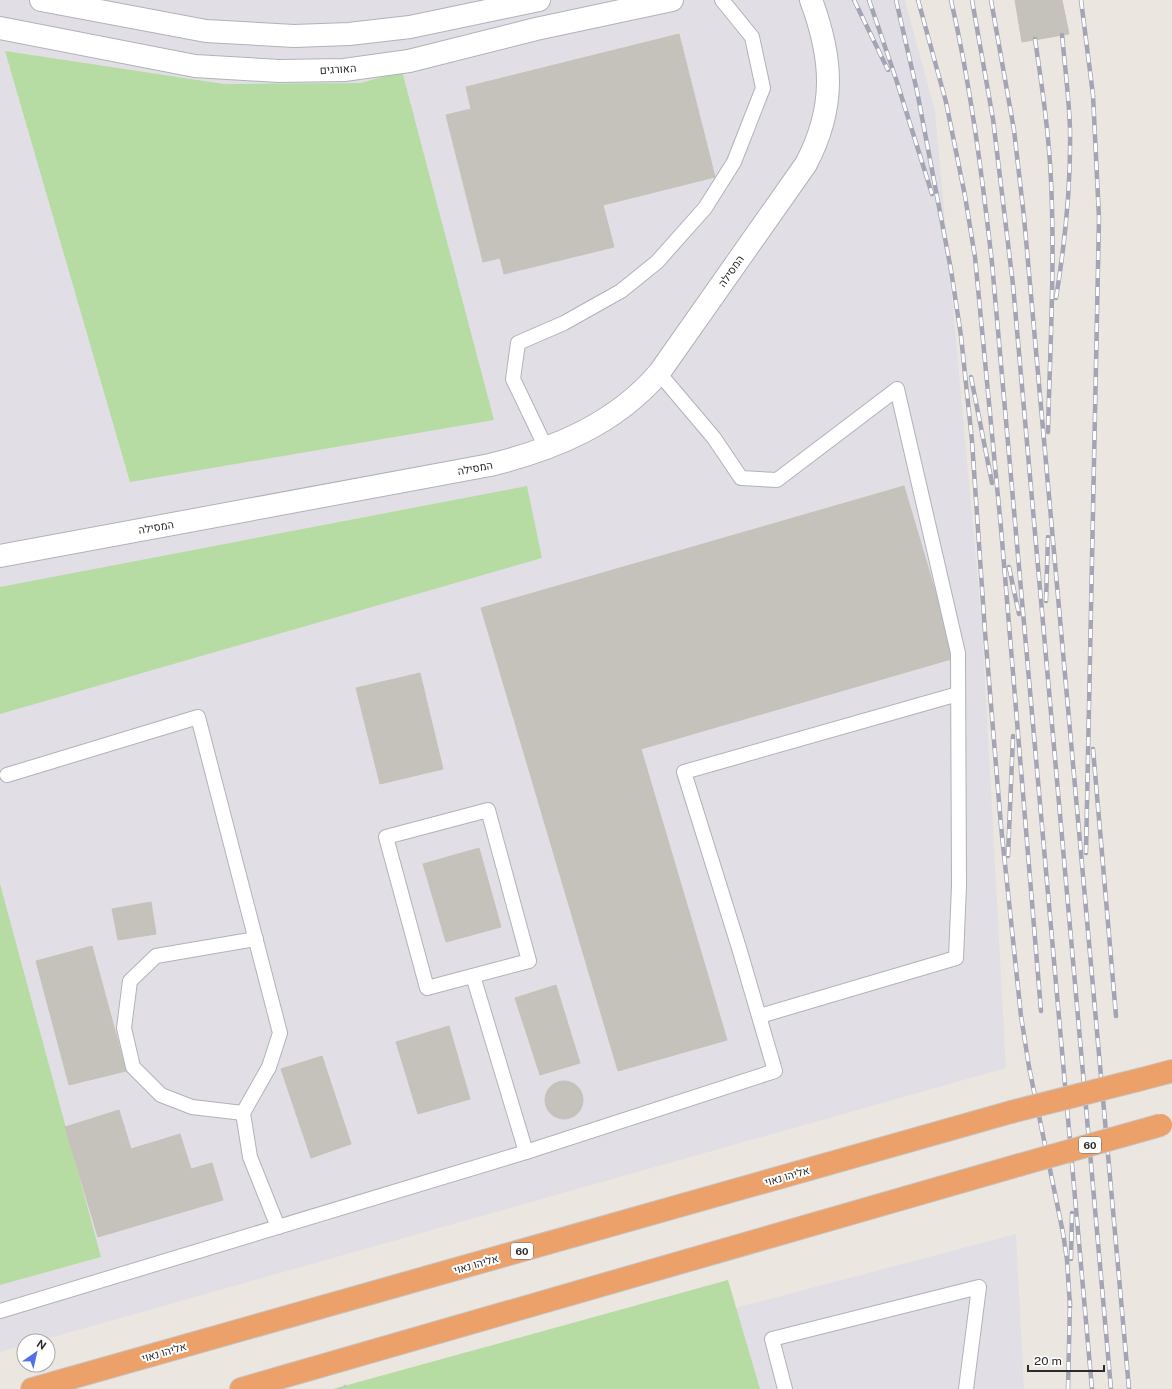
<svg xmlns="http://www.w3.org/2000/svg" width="1172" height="1389" viewBox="0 0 1172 1389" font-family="'Public Sans',Heebo,sans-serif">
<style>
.industrial{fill:#e1dfe5}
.green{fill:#b7dca3}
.building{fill:#c5c1bb;stroke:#c7c2b9}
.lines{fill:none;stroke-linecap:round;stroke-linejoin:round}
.lane-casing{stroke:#b0b2ba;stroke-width:16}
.street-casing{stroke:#b0b2ba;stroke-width:24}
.secondary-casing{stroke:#b0b2ba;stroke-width:24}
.highway-casing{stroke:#c4c4c4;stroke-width:24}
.path{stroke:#c4c4c4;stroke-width:2.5;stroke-dasharray:3 2;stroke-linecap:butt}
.lane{stroke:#fff;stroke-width:14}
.street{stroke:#fff;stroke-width:22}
.secondary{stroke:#fff;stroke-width:22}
.highway{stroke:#eca16a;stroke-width:22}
.rail-casing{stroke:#a3a5b4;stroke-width:4.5}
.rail{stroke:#fff;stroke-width:3;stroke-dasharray:9;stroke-linecap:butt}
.highway-bridge-casing{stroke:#c4c4c4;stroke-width:24;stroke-linecap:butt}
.highway-bridge{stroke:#eca16a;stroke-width:22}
.labels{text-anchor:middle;stroke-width:4;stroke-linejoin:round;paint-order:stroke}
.shield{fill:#fff;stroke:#6b6b6b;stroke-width:1}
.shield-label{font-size:10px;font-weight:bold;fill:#2c2c2c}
.street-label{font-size:11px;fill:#2c2c2c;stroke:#fff}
</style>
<rect width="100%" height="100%" fill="#ece6e0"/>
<!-- industrial -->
<g class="industrial">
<polygon points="0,0 905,0 935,111 982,624 1006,1068 39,1341 24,1341 24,1345 0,1352"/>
<polygon points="1016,1234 1024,1389 429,1389"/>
</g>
<!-- green -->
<g class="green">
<polygon points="5,51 224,84 361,83 402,71 494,420 130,482"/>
<polygon points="527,486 542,558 0,714 0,587"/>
<polygon points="0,884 101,1257 0,1285"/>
<polygon points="728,1280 760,1389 333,1389"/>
</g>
<!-- building -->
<g class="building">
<polygon points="1015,0 1062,0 1069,34 1022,42"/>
<polygon points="679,34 715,177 603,205 614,247 504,274 500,258 483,262 446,115 471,109 466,87"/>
<polygon points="904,486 955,658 641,749 727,1040 618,1071 481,608"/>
<polygon points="420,673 443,769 380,784 356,688"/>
<polygon points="479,848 501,927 446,942 423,864"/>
<polygon points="151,902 156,934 118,940 112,909"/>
<polygon points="92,946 126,1071 69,1085 36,961"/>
<polygon points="556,985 580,1063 540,1075 515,998"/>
<polygon points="449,1026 470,1099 418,1114 396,1042"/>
<polygon points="322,1056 351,1144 311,1158 281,1069"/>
<circle cx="564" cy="1100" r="19"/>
<polygon points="119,1110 131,1149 180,1134 191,1169 212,1163 223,1200 98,1237 65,1127"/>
</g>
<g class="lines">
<!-- lane casing -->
<g class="lane-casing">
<g id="lane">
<polyline points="659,373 714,438 741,478 777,480 897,389 958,653 959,886 956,958 760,1016"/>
<polyline points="546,448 513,379 518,343 564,323 621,291 657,262 705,208 734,162 763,88 752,37 722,0"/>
<polyline points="7,775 198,717 280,1033 269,1067 243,1113 250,1157 278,1227"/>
<polygon points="488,810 529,961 427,988 386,837"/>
<polyline points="473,976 526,1152"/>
<polyline points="243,1113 192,1107 161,1095 133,1067 124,1028 130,981 156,956 256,939"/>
<polyline points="0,1311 526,1152 775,1071 739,948 684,772 958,694"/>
<polyline points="785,1389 772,1339 979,1287 966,1389"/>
</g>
</g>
<!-- street casing -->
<g class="street-casing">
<path id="street" d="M0 556 490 465C555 449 615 424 659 373L806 164C836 107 833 59 811 0"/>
</g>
<!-- secondary casing -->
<g class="secondary-casing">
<g id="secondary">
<polyline points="41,0 206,31 294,36 349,34 410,27 539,0"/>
<polyline points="0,28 195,66 279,71 344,70 409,61 536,29 672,0"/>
</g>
</g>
<!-- highway casing -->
<g class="highway-casing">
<g id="highway">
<polyline points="1142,1079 1172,1071"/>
<polyline points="32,1389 1011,1112"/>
<polyline points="241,1389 1019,1165"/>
</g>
</g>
<!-- path -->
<polyline class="path" points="339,1389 348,1385"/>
<!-- lane -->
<use href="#lane" class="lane"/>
<!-- street -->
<use href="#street" class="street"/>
<!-- secondary -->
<use href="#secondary" class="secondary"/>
<!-- highway -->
<use href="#highway" class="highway"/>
<!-- rail casing -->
<g class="rail-casing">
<g id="rail">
<polyline points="854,0 888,70"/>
<polyline points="869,0 896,79 932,194"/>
<polyline points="896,0 917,91 951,270 961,336 972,441 985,632 1001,826 1021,1016 1029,1067 1063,1233 1067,1260 1070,1306"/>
<polyline points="918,0 946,102 965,196 975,257 1001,528 1041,1011"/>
<path d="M951 0C971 87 982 175 992 263L1092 1389"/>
<polyline points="972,0 993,119 1013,285 1111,1389"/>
<polyline points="991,0 1014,130 1024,217 1129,1389"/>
<polyline points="1081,0 1093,95 1099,218 1086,853"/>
<path d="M1035 39C1042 87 1049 133 1051 181 1055 264 1050 349 1048 432"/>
<path d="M1056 298C1065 243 1071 185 1070 129 1069 98 1065 67 1062 35"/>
<polyline points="971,377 992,483"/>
<polyline points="1009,567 1019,614"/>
<polyline points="1046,601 1048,537"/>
<polyline points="1093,749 1116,1016"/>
<polyline points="1008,856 1013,736"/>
<polyline points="1071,1259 1072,1213"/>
<polyline points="1068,1389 1070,1301"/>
</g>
</g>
<!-- rail -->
<use href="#rail" class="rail"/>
<!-- highway-bridge casing -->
<g class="highway-bridge-casing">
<g id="highway-bridge">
<polyline points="1011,1112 1142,1079"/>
<polyline points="1019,1165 1161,1125"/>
</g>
</g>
<!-- highway-bridge -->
<use href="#highway-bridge" class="highway-bridge"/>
</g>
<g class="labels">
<!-- shield labels -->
<g class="shield">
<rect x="1079" y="1137" width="22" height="16" rx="3"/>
<rect x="511" y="1243" width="22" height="16" rx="3"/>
</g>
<g class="shield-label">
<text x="1090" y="1149">60</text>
<text x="522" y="1255">60</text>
</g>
<!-- street labels -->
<g class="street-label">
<text transform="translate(338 69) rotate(-4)" y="4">האורגים</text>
<text transform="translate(731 271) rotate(-55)" y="4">המסילה</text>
<text transform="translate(475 468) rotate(-11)" y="4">המסילה</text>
<text transform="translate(156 527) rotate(-10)" y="4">המסילה</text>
<text transform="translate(787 1176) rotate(-16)" y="4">אליהו נאוי</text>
<text transform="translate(476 1264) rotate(-16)" y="4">אליהו נאוי</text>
<text transform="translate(164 1352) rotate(-16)" y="4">אליהו נאוי</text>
</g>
</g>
<!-- north arrow -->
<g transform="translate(36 1353) rotate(34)"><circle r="19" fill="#ffffff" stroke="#ababab"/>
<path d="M0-3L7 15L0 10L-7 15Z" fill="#5370e6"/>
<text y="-6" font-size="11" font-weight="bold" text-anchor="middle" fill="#2c2c2c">N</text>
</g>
<!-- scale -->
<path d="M1028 1365v6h76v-6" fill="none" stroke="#2c2c2c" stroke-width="2"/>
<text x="1034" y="1365" font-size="12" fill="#2c2c2c" stroke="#ffffff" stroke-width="3" paint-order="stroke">20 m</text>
</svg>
